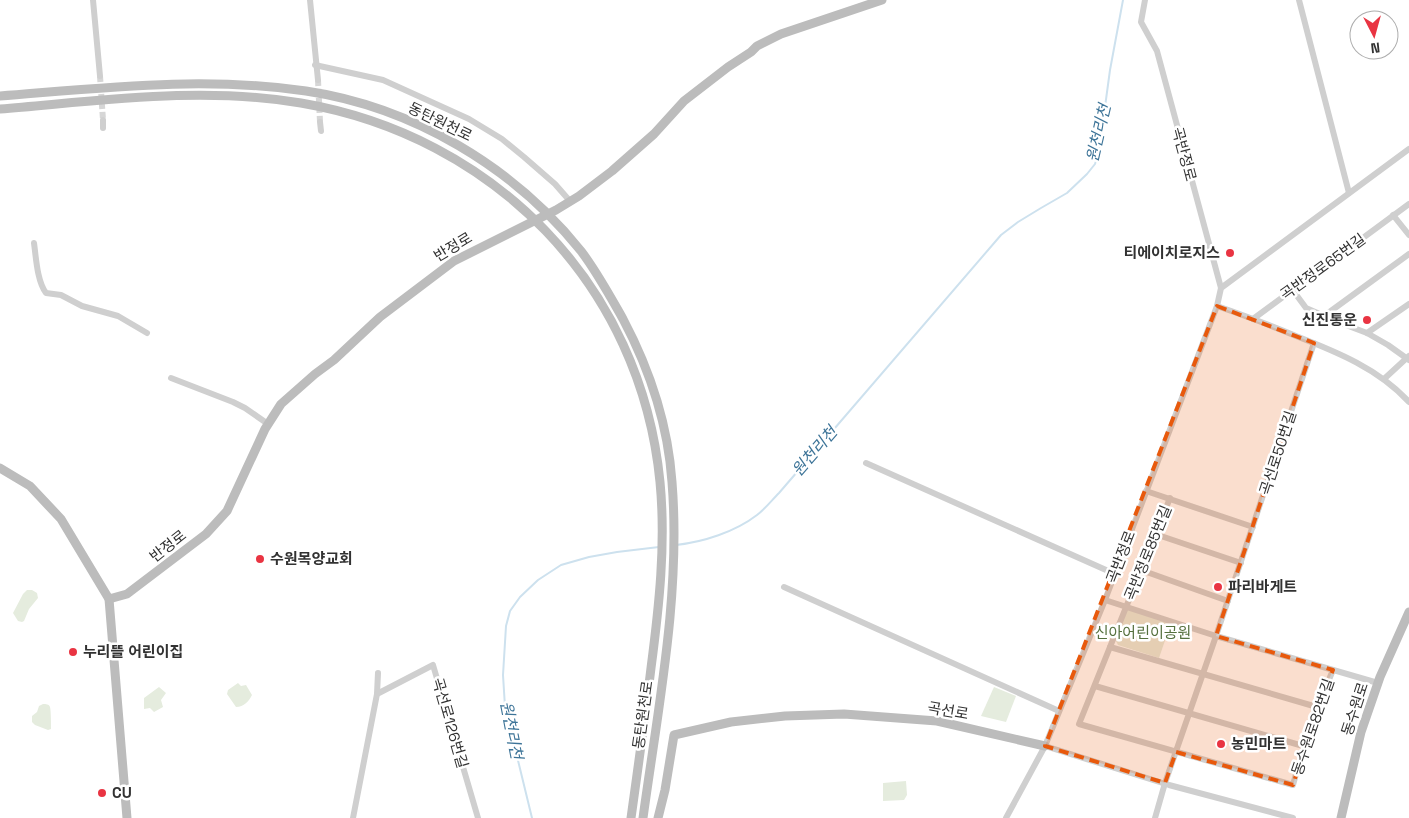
<svg xmlns="http://www.w3.org/2000/svg" width="1409" height="818" viewBox="0 0 1409 818" font-family="'Space Grotesk','Noto Sans KR',sans-serif">
<style>
.green{fill:#e5ecde}
.lines{fill:none;stroke-linecap:round;stroke-linejoin:round}
.stream{stroke:#cde1ee;stroke-width:2}
.street-tunnel{stroke:#d6d6d6;stroke-width:6;stroke-dasharray:6 3;stroke-linecap:butt}
.street{stroke:#cfcfcf;stroke-width:6}
.secondary{stroke:#bcbcbc;stroke-width:9}
.marked{fill:#e8590c;fill-opacity:0.2;stroke:#e8590c;stroke-width:4;stroke-dasharray:10 6;stroke-linejoin:round}
.poi-dot{fill:#e93442;stroke:#fff;stroke-width:2}
.labels{text-anchor:middle;stroke-width:5;stroke-linejoin:round;paint-order:stroke}
.street-label{font-size:15px;fill:#323232;stroke:#fff}
.poi-label{font-size:15px;font-weight:bold;fill:#323232;stroke:#fff;text-anchor:start}
.park-label{font-size:15px;fill:#55703e;stroke:#fff}
.water-label{font-size:16px;font-style:italic;fill:#3d7498;stroke:#fff}
</style>
<rect width="100%" height="100%" fill="#fff"/>
<!-- green -->
<g class="green">
<polygon points="27,590 32,590 37,593 38,598 29,609 24,621 22,622 18,621 13,613 23,594"/>
<polygon points="1130,609 1171,623 1159,658 1118,645 1116,641 1126,611"/>
<path d="M238 683 241 686 246 685 252 695C249 701 244 707 236 707L227 694 228 690Z"/>
<polygon points="159,687 166,693 161,700 163,707 154,712 150,708 144,709 144,698"/>
<polygon points="994,687 1016,696 1006,722 981,716"/>
<path d="M43 704C46 704 49 704 50 707 51 710 51 725 51 729L48 730 35 725 32 722V716L37 712 39 706Z"/>
<polygon points="906,781 907,795 904,800 883,801 883,783"/>
</g>
<g class="lines">
<!-- stream -->
<g class="stream">
<path d="M676 545C703 542 735 532 757 515 765 509 772 500 779 493L1001 235 1018 222 1041 208 1067 193 1087 174 1095 164 1099 151 1110 70 1123 0"/>
<polyline points="532,818 505,707 503,675 506,626 510,611 520,597 538,580 561,565 589,557 617,552 659,547"/>
</g>
<!-- street-tunnel -->
<g class="street-tunnel">
<polyline points="100,76 103,120"/>
<polyline points="318,80 320,122"/>
</g>
<!-- street -->
<g class="street">
<polyline points="93,0 100,76"/>
<polyline points="310,0 318,80"/>
<polyline points="1145,0 1141,22 1157,51 1221,288"/>
<polyline points="1299,0 1349,193"/>
<polyline points="315,65 383,80 469,119 502,139 524,157 555,184 569,200"/>
<polyline points="320,122 321,131"/>
<polyline points="103,128 103,120"/>
<polyline points="1393,215 1409,235"/>
<path d="M34 243C36 257 37 281 46 293L61 295 82 306 118 316 147 333"/>
<polyline points="1292,289 1306,308 1338,322 1367,333 1388,345 1409,360"/>
<path d="M1217 306C1243 315 1270 325 1296 336 1337 352 1379 369 1409 402"/>
<polyline points="1324,316 1409,254"/>
<polyline points="1253,319 1409,204"/>
<polyline points="1367,333 1409,304"/>
<polyline points="171,378 233,402 245,408 268,424"/>
<polyline points="1384,379 1409,356"/>
<polyline points="866,463 1115,574"/>
<polyline points="1146,491 1253,527"/>
<path d="M1170 498 1079 724 1293 785C1304 744 1316 709 1333 670"/>
<polyline points="1155,534 1241,563"/>
<polyline points="1141,570 1228,601"/>
<polyline points="784,587 1059,711"/>
<polyline points="1105,600 1216,636 1378,683"/>
<polyline points="1110,647 1317,707"/>
<polyline points="1095,686 1303,746"/>
<polyline points="377,694 378,673"/>
<polyline points="1045,746 1169,785 1293,818"/>
<polyline points="353,818 377,694 433,665 478,818"/>
<polyline points="1006,818 1045,746 1105,600 1217,306 1221,288 1409,149"/>
<polyline points="1155,818 1165,783 1216,636 1314,343"/>
</g>
<!-- secondary -->
<g class="secondary">
<path d="M0 96C102 88 204 76 306 91 413 107 514 167 581 251 597 272 610 296 623 319 650 370 668 424 672 482 681 594 658 708 643 818"/>
<path d="M0 109C99 101 202 86 301 103 494 136 641 285 660 482 666 544 659 607 651 668 645 718 638 768 631 818"/>
<polyline points="0,468 30,486 61,519 109,599 127,818"/>
<polyline points="109,599 127,594 206,534 227,511 265,429 281,404 315,374 334,360 380,317 454,261 556,210 579,196 612,171 654,134 684,101 728,67 751,52 757,46 781,34 882,0"/>
<polyline points="658,818 665,790 674,735 731,722 785,716 844,714 937,721 1045,746"/>
<polyline points="1341,818 1361,732 1380,677 1409,612"/>
</g>
</g>
<!-- marked area -->
<path class="marked" d="M1217 306 1314 343 1216 636 1333 670 1317 707 1293 785 1176 752 1165 783 1045 746Z"/>
<!-- markers -->
<g class="poi-dot">
<circle cx="1230" cy="253" r="5"/>
<circle cx="1367" cy="320" r="5"/>
<circle cx="260" cy="559" r="5"/>
<circle cx="1218" cy="587" r="5"/>
<circle cx="73" cy="652" r="5"/>
<circle cx="1221" cy="744" r="5"/>
<circle cx="102" cy="793" r="5"/>
</g>
<g class="labels">
<!-- street labels -->
<g class="street-label">
<text transform="translate(440 122) rotate(26)" y="5">동탄원천로</text>
<text transform="translate(1184 154) rotate(75)" y="5">곡반정로</text>
<text transform="translate(453 247) rotate(-31)" y="5">반정로</text>
<text transform="translate(1323 267) rotate(-36)" y="5">곡반정로65번길</text>
<text transform="translate(1278 453) rotate(-72)" y="5">곡선로50번길</text>
<text transform="translate(168 546) rotate(-38)" y="5">반정로</text>
<text transform="translate(1148 553) rotate(-68)" y="5">곡반정로85번길</text>
<text transform="translate(1121 557) rotate(-69)" y="5">곡반정로</text>
<text transform="translate(1355 709) rotate(-72)" y="5">동수원로</text>
<text transform="translate(948 711) rotate(10)" y="5">곡선로</text>
<text transform="translate(643 715) rotate(-82)" y="5">동탄원천로</text>
<text transform="translate(450 723) rotate(74)" y="5">곡선로126번길</text>
<text transform="translate(1313 727) rotate(-71)" y="5">동수원로82번길</text>
</g>
<!-- poi labels -->
<g class="poi-label">
<text x="1220" y="258" text-anchor="end">티에이치로지스</text>
<text x="1357" y="325" text-anchor="end">신진통운</text>
<text x="270" y="564">수원목양교회</text>
<text x="1228" y="592">파리바게트</text>
<text x="83" y="657">누리뜰 어린이집</text>
<text x="1231" y="749">농민마트</text>
<text x="112" y="798">CU</text>
</g>
<!-- park labels -->
<g class="park-label">
<text x="1143" y="638">신아어린이공원</text>
</g>
<!-- water labels -->
<g class="water-label">
<text transform="translate(1098 133) rotate(-77)" y="6">원천리천</text>
<text transform="translate(814 451) rotate(-49)" y="6">원천리천</text>
<text transform="translate(512 730) rotate(79)" y="6">원천리천</text>
</g>
</g>
<!-- north arrow -->
<g transform="translate(1374 35) rotate(174)"><circle r="24" fill="#ffffff" stroke="#adadad"/>
<path d="M0-4L9 19L0 12L-9 19Z" fill="#e93442"/>
<text y="-8" font-size="14" font-weight="bold" text-anchor="middle" fill="#323232">N</text>
</g>
</svg>
